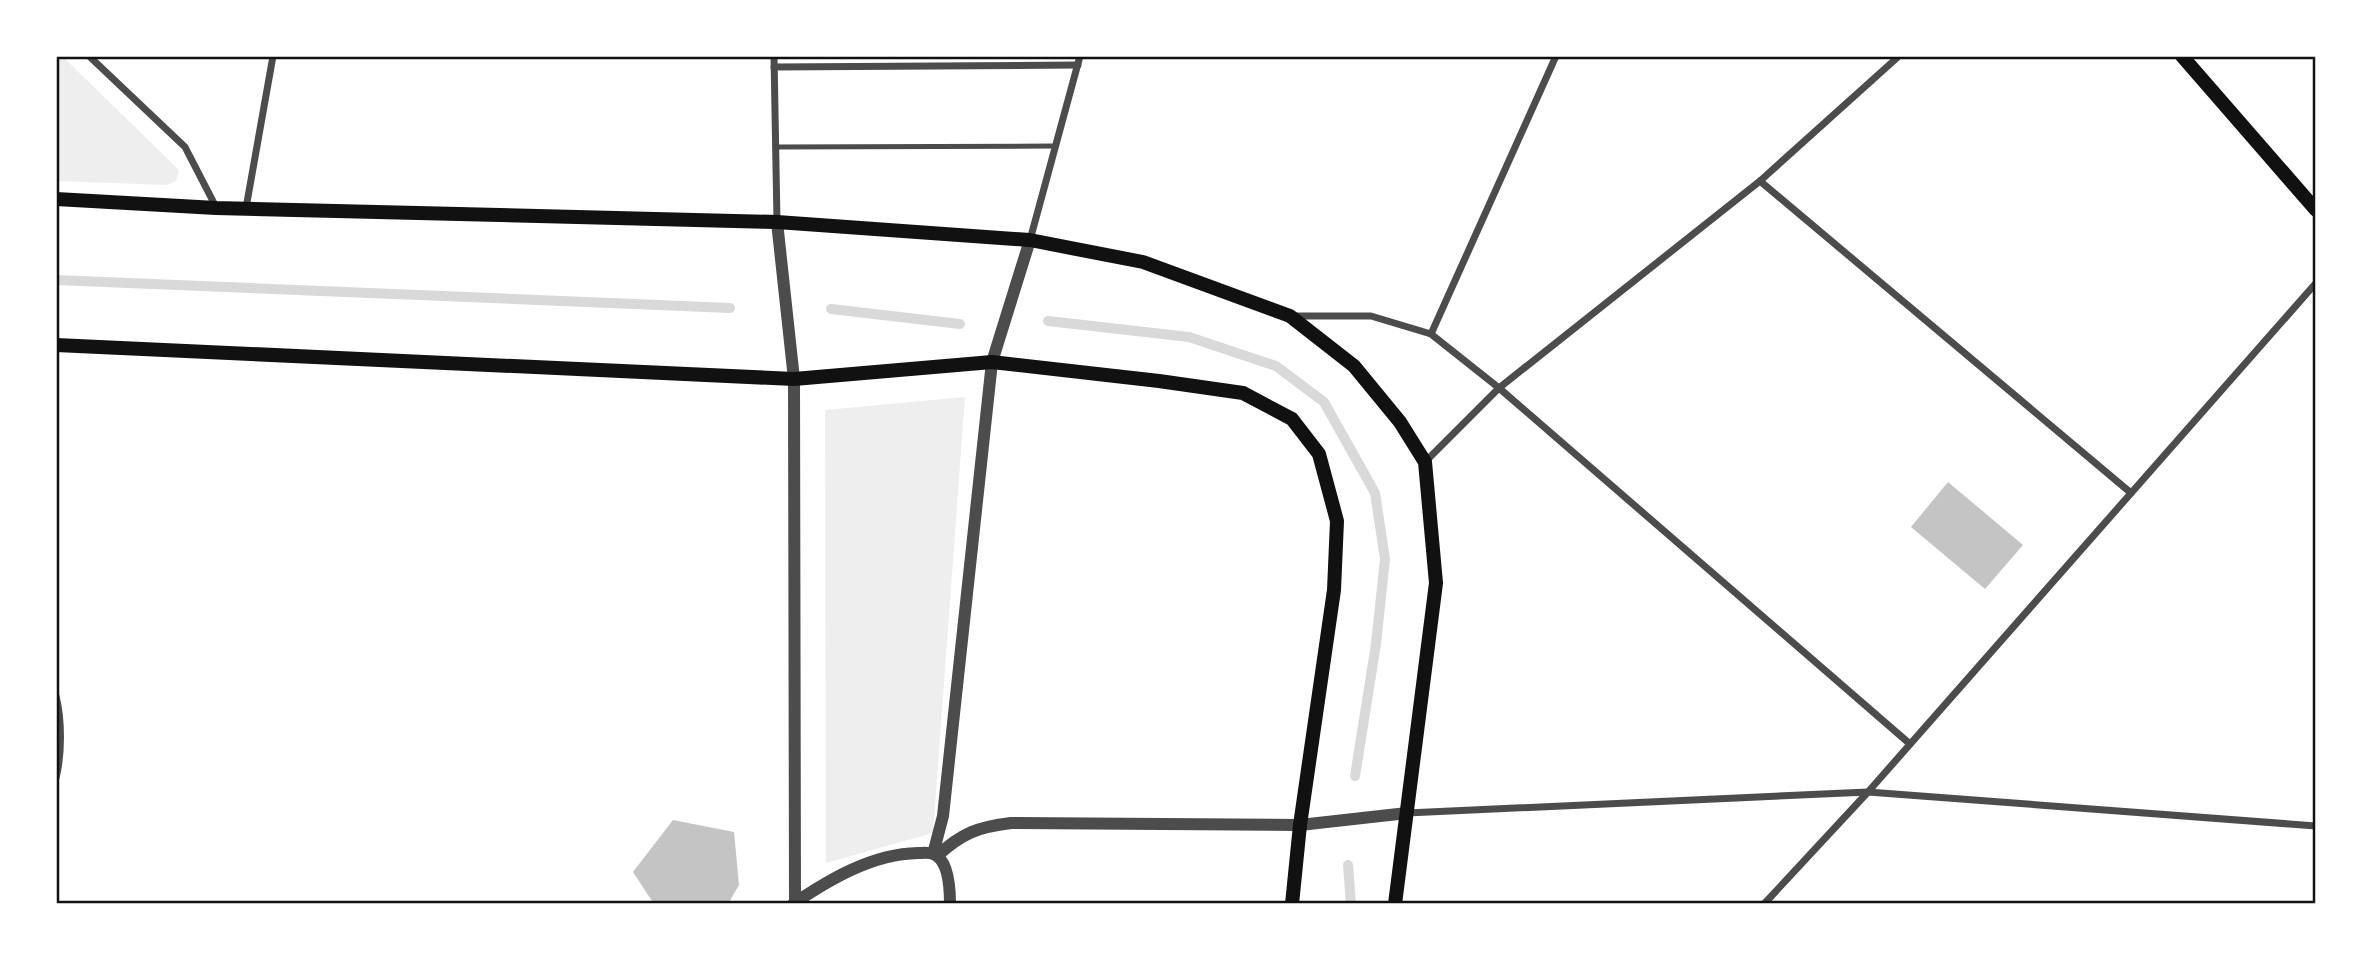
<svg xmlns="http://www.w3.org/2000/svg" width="2372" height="960" viewBox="0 0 2372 960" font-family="'DM Sans',sans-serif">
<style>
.green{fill:#eee}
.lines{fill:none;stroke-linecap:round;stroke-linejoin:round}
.stream{stroke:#d9d9d9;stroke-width:10}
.building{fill:#c4c4c4}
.service{stroke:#4c4c4c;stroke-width:5}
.minor{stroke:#4c4c4c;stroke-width:7}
.tertiary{stroke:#4c4c4c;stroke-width:12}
.secondary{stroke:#111;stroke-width:14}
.neatline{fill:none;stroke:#111;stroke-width:2.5}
</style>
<rect width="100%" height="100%" fill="#fff"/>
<!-- green -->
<g class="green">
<polygon points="56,56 62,56 179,170 176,181 167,185 56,181"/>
<polygon points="965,397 933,833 826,863 825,410"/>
</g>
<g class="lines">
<!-- stream -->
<g class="stream">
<polyline points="56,280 730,308"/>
<polyline points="831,309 960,324"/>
<polyline points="1048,321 1189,337 1276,366 1324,402 1375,493 1385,559 1376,644 1355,776"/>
<polyline points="1348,865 1351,904"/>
</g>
</g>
<!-- building -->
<g class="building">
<polygon points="1948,482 2023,545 1985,589 1911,527"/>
<polygon points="673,820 734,832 739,885 728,904 654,904 633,872"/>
</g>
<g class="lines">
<!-- service -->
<polyline class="service" points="775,147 1056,146"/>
<!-- minor -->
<g class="minor">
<polyline points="89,56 185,147 216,207"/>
<polyline points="774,56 777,222"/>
<polyline points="774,67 1078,65"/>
<polyline points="1760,181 2131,493"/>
<polyline points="246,208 273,56"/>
<polyline points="1030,240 1080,56"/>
<polyline points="1294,316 1371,316 1431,334 1499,388 1910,744"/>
<polyline points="1431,334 1556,56"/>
<polyline points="1425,462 1499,388 1760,181 1899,56"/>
<path d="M56 696C62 720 62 754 56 778"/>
<polyline points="1407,813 1868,792 2316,826"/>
<polyline points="1764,904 1868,792 2316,283"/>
</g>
<!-- tertiary -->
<g class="tertiary">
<polyline points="777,222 794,379 795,903"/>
<polyline points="933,854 943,816 992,362 1030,240"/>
<path d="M937 856C962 833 978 827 1011 823L1300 825 1407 813"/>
<path d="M793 904C830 879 872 854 918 853 922 853 930 852 934 854 949 861 950 890 950 904"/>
</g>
<!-- secondary -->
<g class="secondary">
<polyline points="2182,56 2316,210"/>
<polyline points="56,199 216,208 777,222 1030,240 1143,262 1290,316 1354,366 1400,422 1425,462 1436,583 1395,904"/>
<polyline points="56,345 794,379 992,362 1159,381 1243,393 1292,419 1319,454 1337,521 1334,590 1300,825 1292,904"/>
</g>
</g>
<!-- border -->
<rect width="2372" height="960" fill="none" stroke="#ffffff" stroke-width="116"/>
<rect x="58" y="58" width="2256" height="844" class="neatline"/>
</svg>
